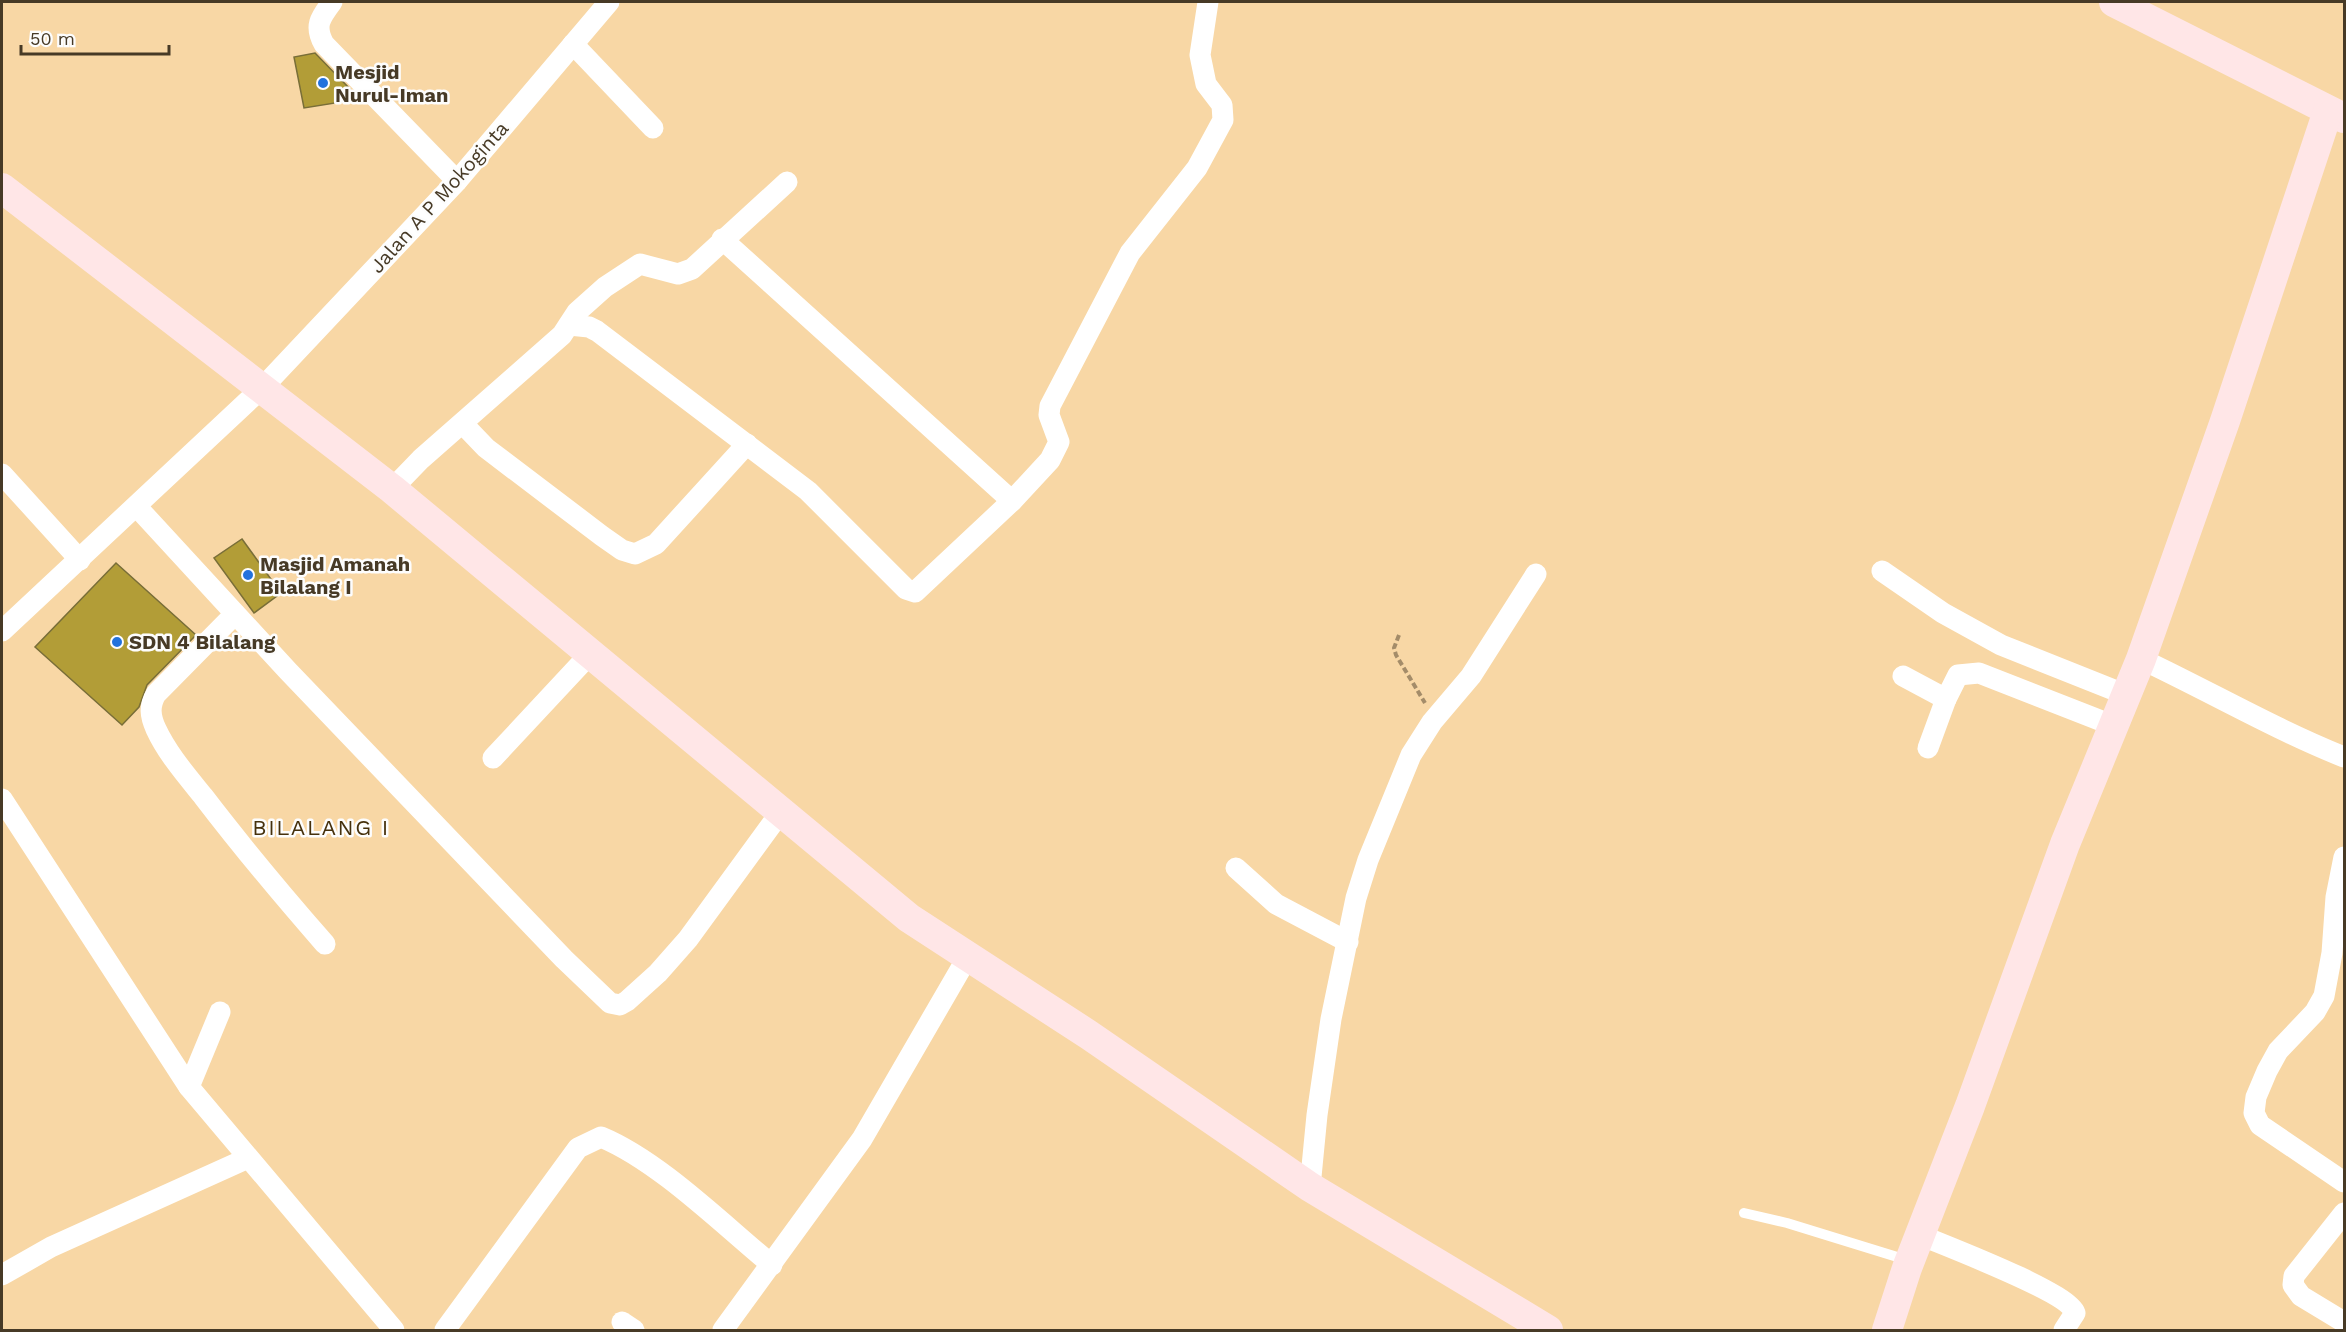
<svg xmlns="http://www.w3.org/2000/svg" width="2346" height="1332" viewBox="0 0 2346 1332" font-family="'Work Sans',sans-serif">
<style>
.building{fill:#b29d37;stroke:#796e38;stroke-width:1.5}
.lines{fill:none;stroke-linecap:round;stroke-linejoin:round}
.path{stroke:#a48c69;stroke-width:4;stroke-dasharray:6 3;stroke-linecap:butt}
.lane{stroke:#fff;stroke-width:10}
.street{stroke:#fff;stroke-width:21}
.secondary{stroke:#ffe6e7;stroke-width:30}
.poi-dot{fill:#2272dd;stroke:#fdfdfd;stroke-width:2}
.labels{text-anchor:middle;stroke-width:5;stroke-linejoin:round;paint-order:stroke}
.poi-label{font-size:20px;font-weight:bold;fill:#473a26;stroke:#fdfdfd;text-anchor:start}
.street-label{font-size:20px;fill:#473a26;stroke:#fdfdfd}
.quarter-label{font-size:22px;letter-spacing:1.5px;fill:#46310c;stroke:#fdfdfd}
</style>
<rect width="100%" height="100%" fill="#f8d7a5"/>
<!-- building -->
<g class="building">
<polygon points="315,53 350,89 354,100 304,108 294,57"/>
<polygon points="242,539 281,593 254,613 214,558"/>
<polygon points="116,563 196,635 147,685 139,707 122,725 35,647"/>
</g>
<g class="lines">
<!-- path -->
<polyline class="path" points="1399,635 1394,648 1396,655 1425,703"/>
<!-- lane -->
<polyline class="lane" points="1744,1213 1787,1223 1907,1260"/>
<!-- street -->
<g class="street">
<path d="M332 2C320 18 314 26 324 44L457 181"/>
<polyline points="573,44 653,128"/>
<polyline points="722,239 1012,501"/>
<polyline points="569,325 589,327 597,331 808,491 906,589 915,592 1012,501 1050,460 1059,442 1049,415 1050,406 1130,253 1197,168 1223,120 1222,105 1206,84 1200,55 1208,2"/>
<polyline points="463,424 486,448 602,536 622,550 635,554 656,544 747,444"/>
<polyline points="2,474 80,560"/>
<polyline points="392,489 421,459 562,335 577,312 605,287 640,264 678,274 692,269 787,182"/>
<polyline points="137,507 288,671 564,959 610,1003 620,1005 627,1001 658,973 688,939 780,813"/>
<polyline points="1882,571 1943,613 2001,645 2124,694"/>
<path d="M235 614 156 694C149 706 150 716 156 729 167 753 186 775 203 796 242 847 283 896 325 944"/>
<polyline points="2,631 263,387 457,181 609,2"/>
<path d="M2141 659C2209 691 2274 729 2344 757"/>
<polyline points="1903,676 1946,699 1958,675 1979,673 2112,725"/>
<polyline points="1928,748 1946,699"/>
<polyline points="493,758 590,654"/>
<polyline points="2,799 189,1087 394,1330"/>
<polyline points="2344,857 2336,897 2332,953 2324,996 2315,1012 2278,1051 2267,1071 2256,1097 2254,1113 2260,1125 2344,1182"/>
<polyline points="1236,868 1276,904 1348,942"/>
<polyline points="189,1087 220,1012"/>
<polyline points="1310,1187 1317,1115 1331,1019 1356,898 1368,860 1411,755 1432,722 1471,676 1536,574"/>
<polyline points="2344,1213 2294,1276 2293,1285 2301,1296 2344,1322"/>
<path d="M1920 1235C1946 1246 2068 1292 2075 1313L2064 1330"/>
<polyline points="2,1275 51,1247 246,1159"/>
<polyline points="622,1322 634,1330"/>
<path d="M445 1330 578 1148 601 1137C659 1161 722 1224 772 1265"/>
<polyline points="723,1330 862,1139 967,958"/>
</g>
<!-- secondary -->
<g class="secondary">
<polyline points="2114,2 2344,118"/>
<polyline points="2,188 392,489 909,918 1089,1035 1310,1187 1548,1330"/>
<polyline points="1887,1330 1907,1268 1970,1106 2065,844 2141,659 2225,421 2328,111"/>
</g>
</g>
<!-- markers -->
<g class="poi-dot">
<circle cx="323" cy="83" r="6"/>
<circle cx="248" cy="575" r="6"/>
<circle cx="117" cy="642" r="6"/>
</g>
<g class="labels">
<!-- poi labels -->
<g class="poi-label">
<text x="335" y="79">Mesjid<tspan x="335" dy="23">Nurul-Iman</tspan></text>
<text x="260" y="571">Masjid Amanah<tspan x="260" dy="23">Bilalang I</tspan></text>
<text x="129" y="649">SDN 4 Bilalang</text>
</g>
<!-- street labels -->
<g class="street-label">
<text transform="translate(439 197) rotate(-48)" y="7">Jalan A P Mokoginta</text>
</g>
<!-- quarter labels -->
<g class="quarter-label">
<text x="321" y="835">BILALANG I</text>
</g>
</g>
<!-- border -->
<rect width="2346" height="1332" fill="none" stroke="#473a26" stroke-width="6"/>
<!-- scale -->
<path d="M21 45v9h148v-9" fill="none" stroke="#473a26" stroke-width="3"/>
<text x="30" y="45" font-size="18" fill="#473a26" stroke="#fdfdfd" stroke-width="4.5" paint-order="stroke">50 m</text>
</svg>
